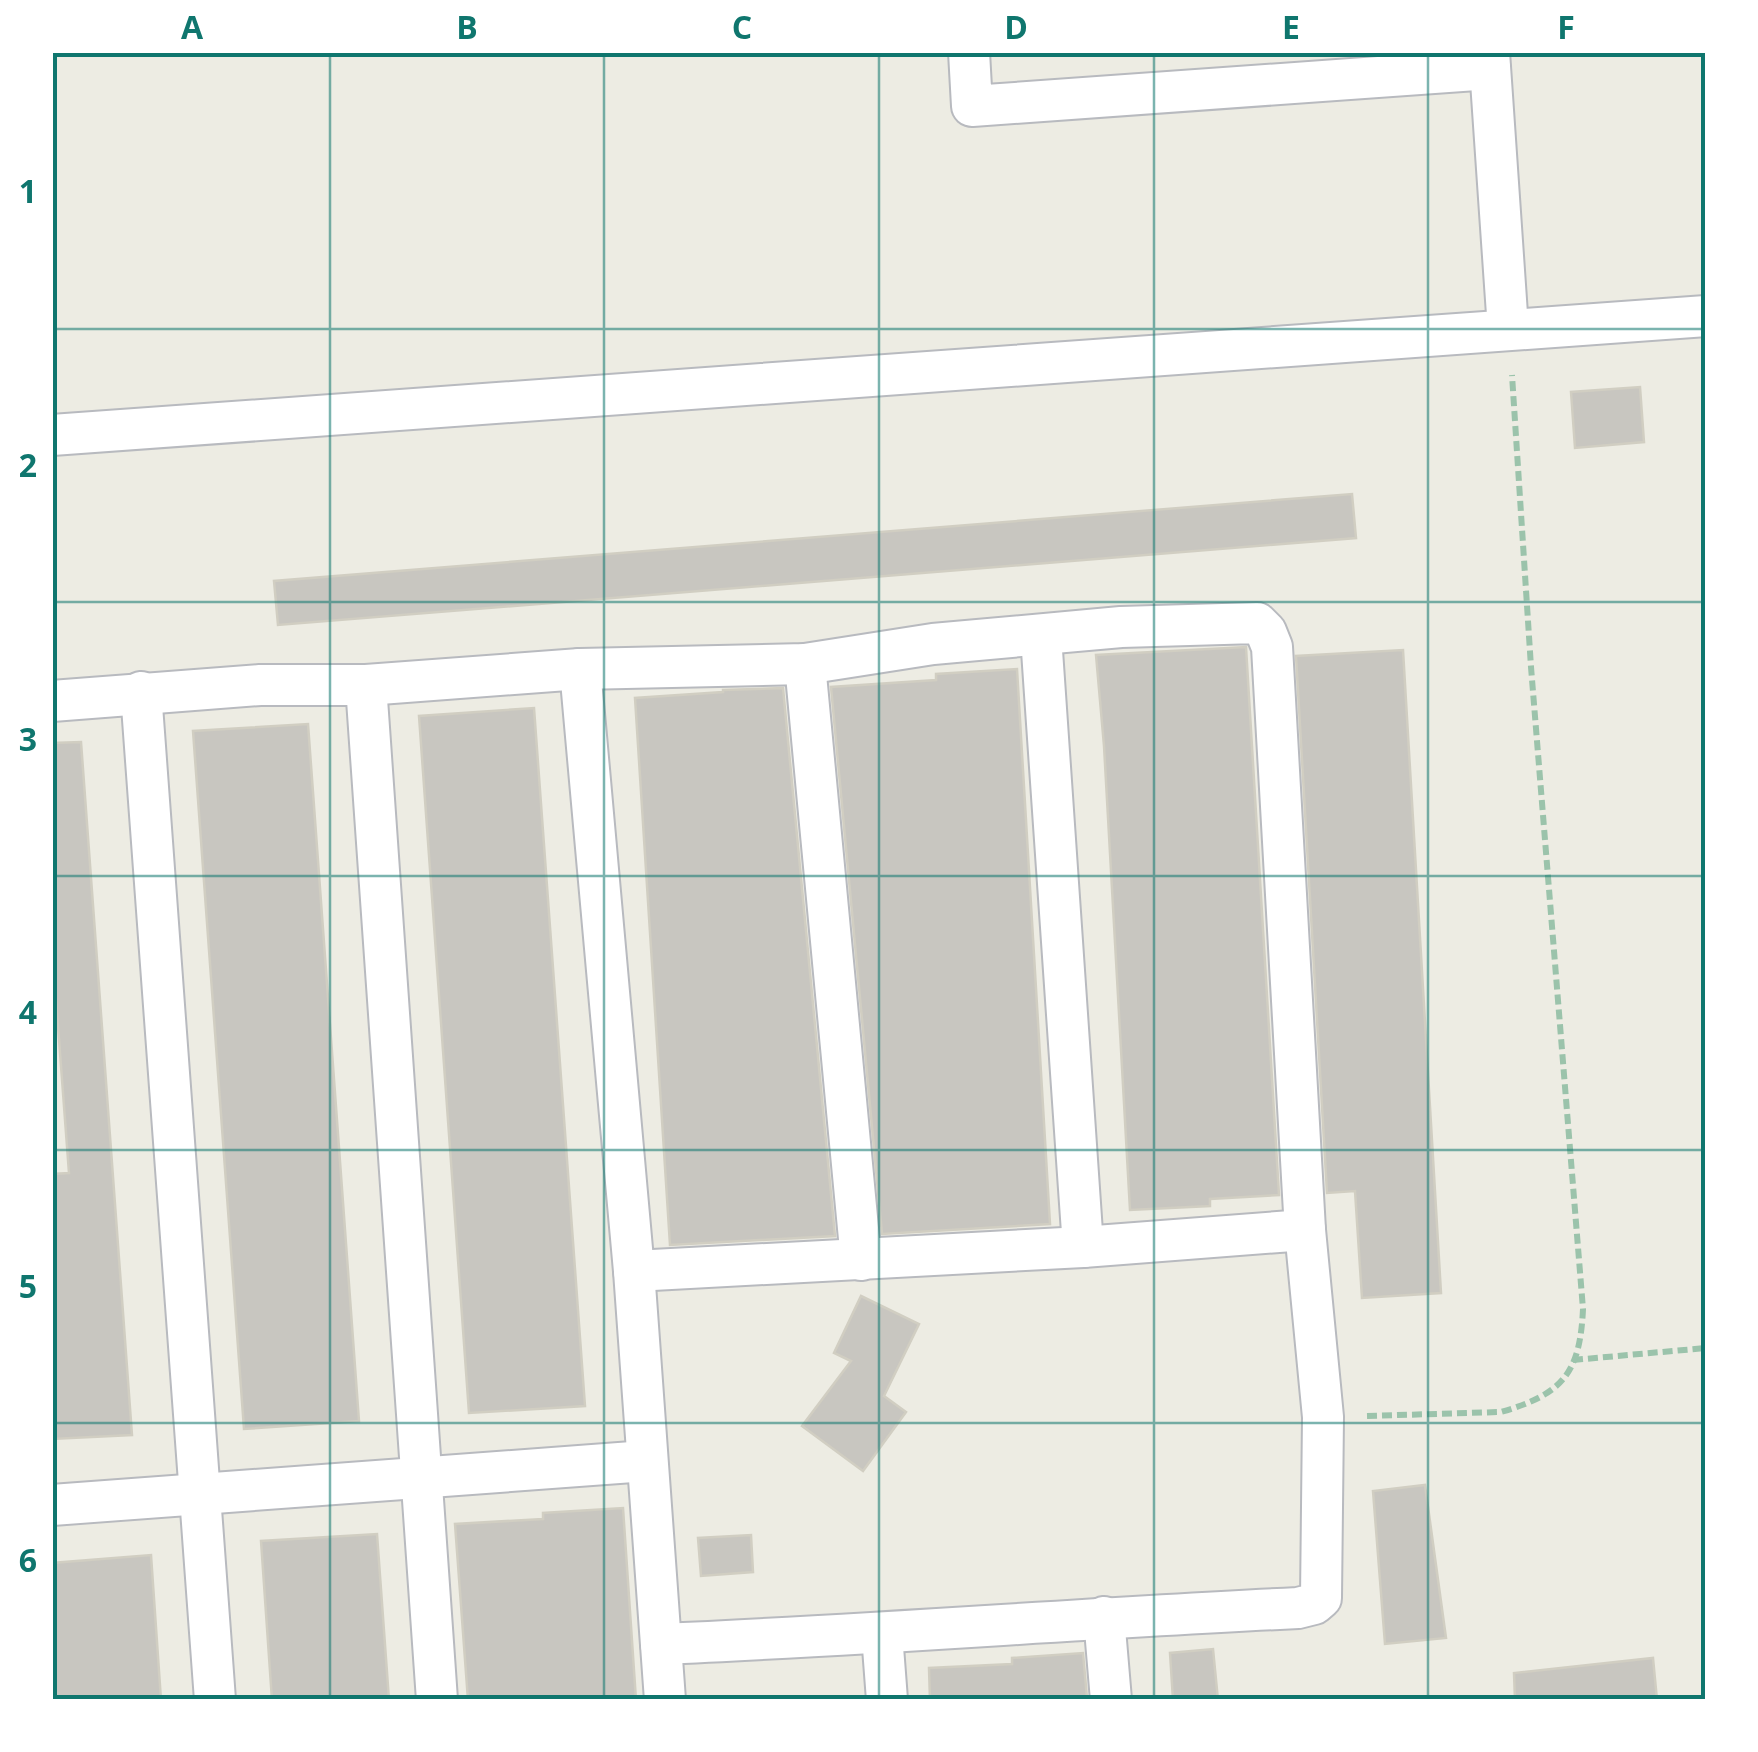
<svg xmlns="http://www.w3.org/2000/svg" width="1758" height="1752" viewBox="0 0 1758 1752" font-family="'Open Sans',sans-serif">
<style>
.building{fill:#c8c6c0;stroke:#d1cec2;stroke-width:2.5}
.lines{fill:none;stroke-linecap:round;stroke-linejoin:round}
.street-casing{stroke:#b8babf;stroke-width:44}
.path{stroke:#9bc3ab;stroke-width:6;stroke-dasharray:10 5;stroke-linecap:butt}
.street{stroke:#fff;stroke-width:40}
.grid{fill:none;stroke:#0f766e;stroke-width:2.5;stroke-opacity:0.55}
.neatline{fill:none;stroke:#0f766e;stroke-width:4}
.grid-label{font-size:32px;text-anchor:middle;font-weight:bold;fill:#0f766e}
</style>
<rect width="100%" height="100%" fill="#edece3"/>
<!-- building -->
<g class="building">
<polygon points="1640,387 1644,442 1575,448 1571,392"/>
<polygon points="1352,494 1356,538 278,625 274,581"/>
<polygon points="1246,647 1279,1195 1210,1199 1210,1206 1130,1210 1104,746 1096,655"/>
<polygon points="1403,650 1441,1293 1362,1298 1355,1191 1327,1193 1296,656"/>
<polygon points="1017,669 1050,1224 882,1234 831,687 936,680 936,674"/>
<polygon points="783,688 835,1236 670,1245 635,698 723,692 723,690"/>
<polygon points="534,708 585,1406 469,1413 419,716"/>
<polygon points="308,724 359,1421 244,1429 193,731"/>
<polygon points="81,742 132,1435 52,1439 52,1174 69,1173 52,946 52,743"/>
<polygon points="861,1296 919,1324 884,1396 906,1412 863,1471 802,1426 851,1361 834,1353"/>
<polygon points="1425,1485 1446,1638 1385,1644 1373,1491"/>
<polygon points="623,1508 636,1700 468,1700 455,1524 543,1519 543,1513"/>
<polygon points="377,1534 389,1700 272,1700 261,1541"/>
<polygon points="751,1535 753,1572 701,1576 698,1538"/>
<polygon points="151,1555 161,1700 52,1700 52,1563"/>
<polygon points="1213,1649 1218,1700 1173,1700 1170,1653"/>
<polygon points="1083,1653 1087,1698 930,1700 929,1668 1012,1664 1012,1658"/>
<polygon points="1653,1658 1657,1700 1515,1700 1514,1673"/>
</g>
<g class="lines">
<!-- street casing -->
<g class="street-casing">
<g id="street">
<polyline points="969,52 972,106 1490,69"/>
<polyline points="1489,52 1508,329"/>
<polyline points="52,435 1706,316"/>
<polyline points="1041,636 1083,1247"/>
<polyline points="805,664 861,1260"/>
<polyline points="580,669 634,1271 665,1700"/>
<polyline points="366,685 437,1700"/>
<polyline points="141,692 215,1700"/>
<path d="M52 701 260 685H366L580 669 805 664 933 644 1121 627 1257 623 1266 632 1272 647 1305 1230 1323 1417 1321 1598 1314 1604 1298 1608C1086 1618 874 1635 661 1644"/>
<polyline points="634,1271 1083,1247 1305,1230"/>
<polyline points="52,1505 646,1461"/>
<polyline points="1104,1617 1111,1700"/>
<polyline points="882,1634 887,1700"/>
</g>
</g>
<!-- path -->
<g class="path">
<polyline points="1573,1360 1706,1348"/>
<path d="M1367 1416 1501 1412C1563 1394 1580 1373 1583 1309L1531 667 1512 375"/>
</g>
<!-- street -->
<use href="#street" class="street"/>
</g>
<!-- grid -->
<path class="grid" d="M330 52V1700M604 52V1700M879 52V1700M1154 52V1700M1428 52V1700M52 329H1706M52 602H1706M52 876H1706M52 1150H1706M52 1423H1706"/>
<!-- border -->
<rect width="1758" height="1752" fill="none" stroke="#ffffff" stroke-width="110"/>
<rect x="55" y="55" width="1648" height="1642" class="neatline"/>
<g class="grid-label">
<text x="192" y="39">A</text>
<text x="467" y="39">B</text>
<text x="742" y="39">C</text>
<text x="1016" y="39">D</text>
<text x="1291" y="39">E</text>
<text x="1566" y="39">F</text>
<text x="28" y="203">1</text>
<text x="28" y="477">2</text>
<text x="28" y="751">3</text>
<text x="28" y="1024">4</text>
<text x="28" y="1298">5</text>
<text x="28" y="1572">6</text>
</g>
</svg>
